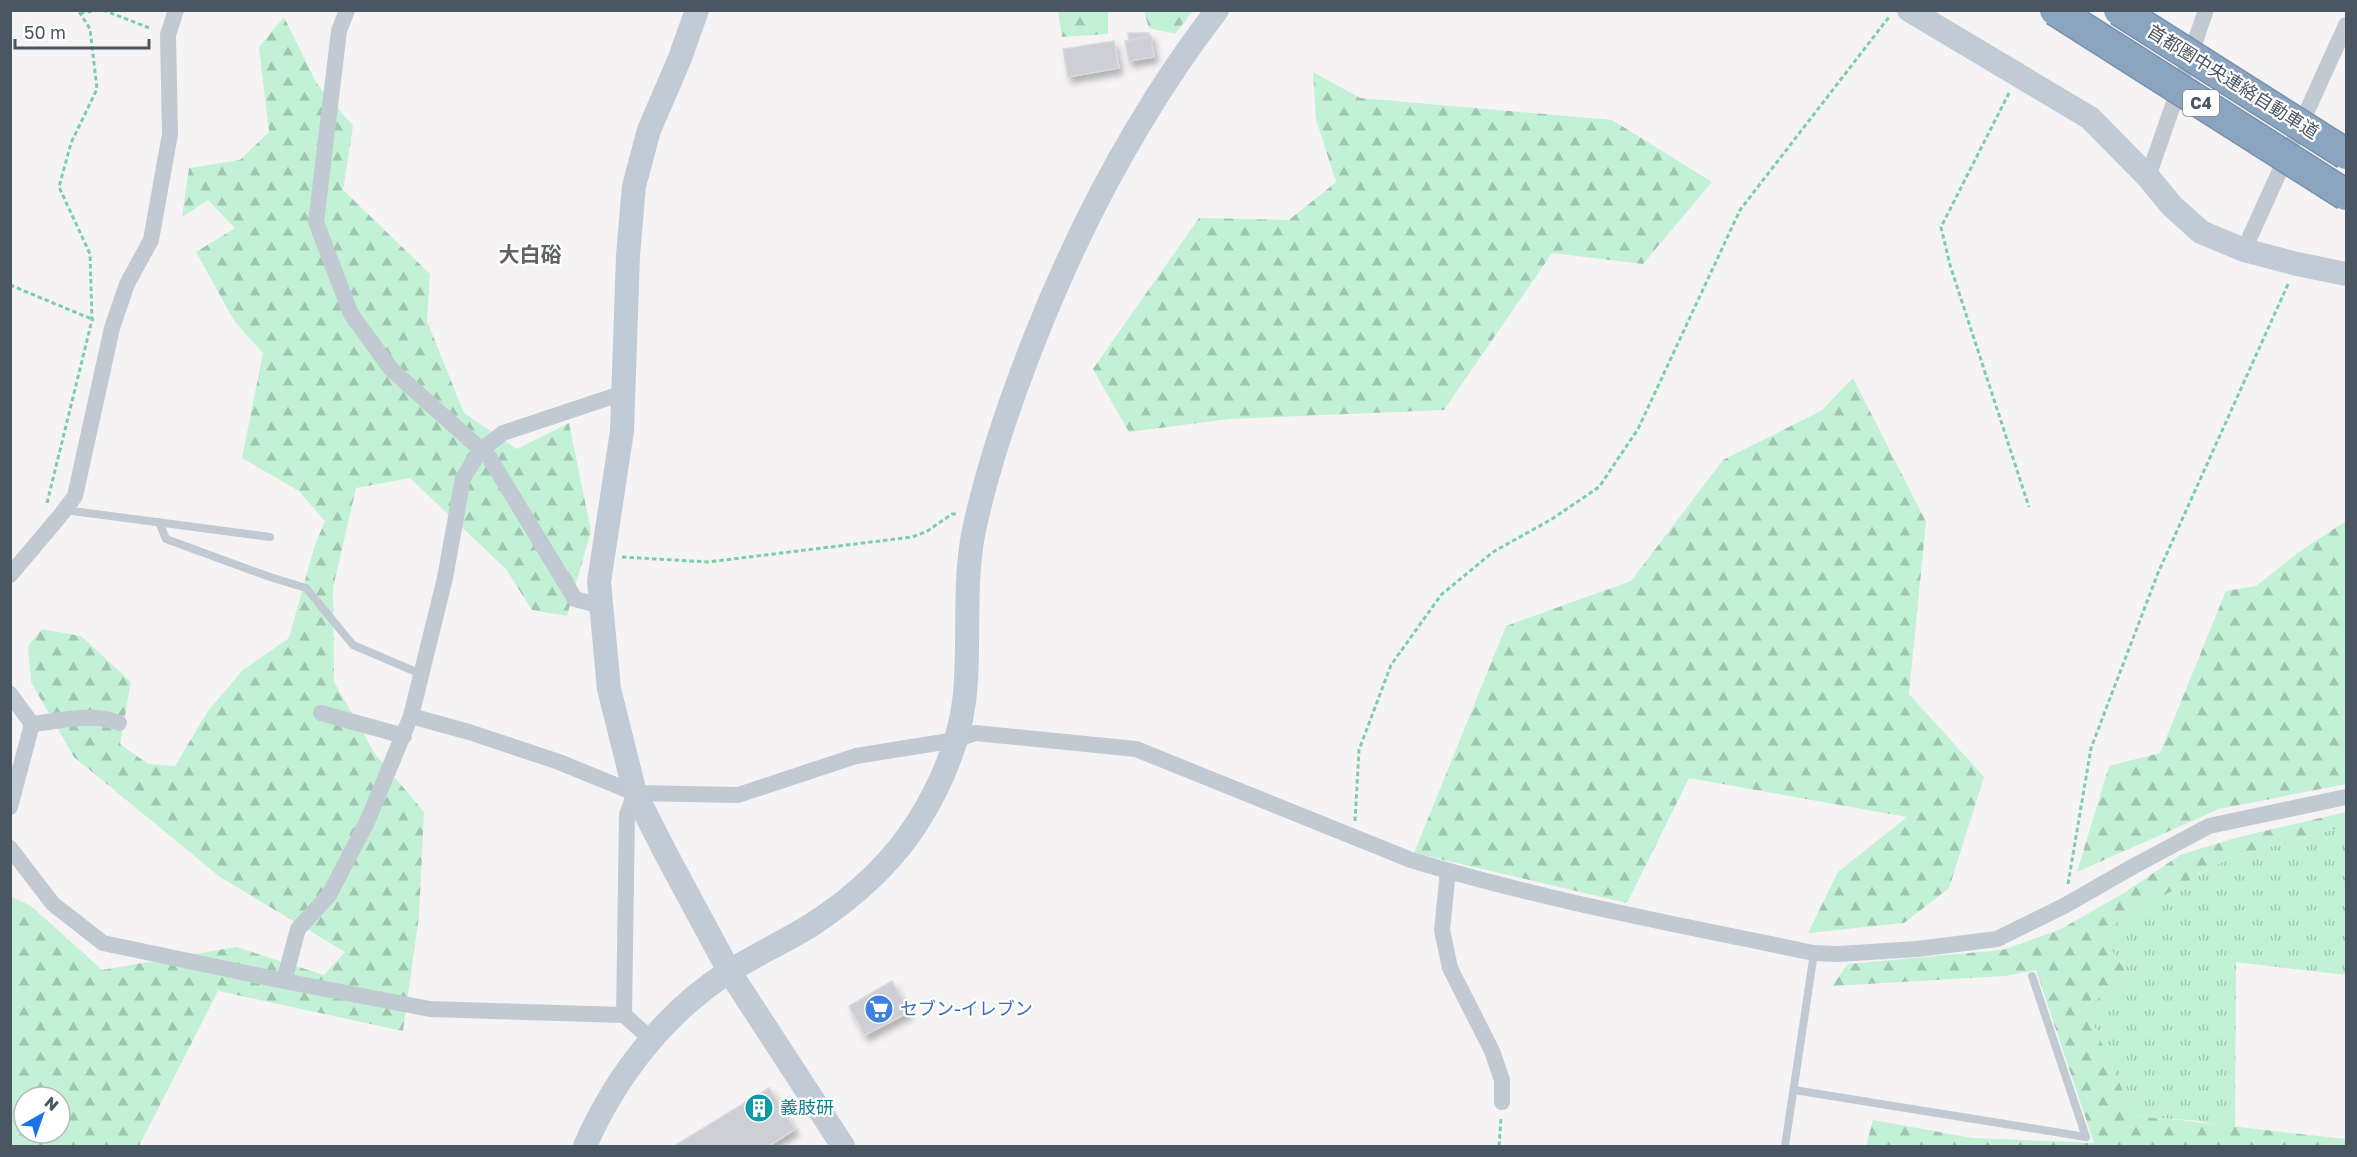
<svg xmlns="http://www.w3.org/2000/svg" width="2357" height="1157" viewBox="0 0 2357 1157" font-family="'Golos Text','Noto Sans JP',sans-serif">
<style>
.grass{fill:url(#grass-tufts)}
.forest{fill:url(#forest-firs);fill-rule:evenodd}
.building{fill:#cdcfd5;stroke:#d7d9de;stroke-width:1.5;filter:url(#shadow)}
.lines{fill:none;stroke-linecap:round;stroke-linejoin:round}
.path{stroke:#7ad0a6;stroke-width:3;stroke-dasharray:4.5 3;stroke-linecap:butt}
.lane{stroke:#c1cad2;stroke-width:8}
.street{stroke:#c1cad2;stroke-width:16}
.secondary{stroke:#c1cbd6;stroke-width:24}
.highway-bridge-casing{stroke:#7690ad;stroke-width:33;stroke-linecap:butt}
.highway-bridge{stroke:#8ba5c1;stroke-width:30}
.labels{text-anchor:middle;stroke-width:4.5;stroke-linejoin:round;paint-order:stroke}
.shield{fill:#fff;stroke:#808990;stroke-width:1.5}
.shield-label{font-size:16px;font-weight:bold;fill:#4a5661}
.street-label{font-size:18px;fill:#4a5661;stroke:#fff}
.shop-label{font-size:18px;fill:#366cbe;stroke:#fff;text-anchor:start}
.culture-label{font-size:18px;fill:#0d838f;stroke:#fff;text-anchor:start}
.quarter-label{font-size:21px;font-weight:bold;fill:#5f6368;stroke:#fff}
</style>
<defs>
<pattern id="grass-tufts" width="24" height="20" patternUnits="userSpaceOnUse" patternTransform="scale(1.5)"><rect width="24" height="20" fill="#c3f1d5"/><path d="M3 7l-1-3M5 7V3M7 7l1-3M15 17l-1-3M17 17v-4M19 17l1-3" fill="none" stroke="#a0c6b0"/></pattern>
<pattern id="forest-firs" width="22" height="20" patternUnits="userSpaceOnUse" patternTransform="scale(1.5)"><rect width="22" height="20" fill="#c3f1d5"/><path d="M5 1l3.5 6h-7zM16 11l3.5 6h-7z" fill="#a0c6b0"/></pattern>
<filter id="shadow"><feDropShadow dx="3.5" dy="6" stdDeviation="3" flood-color="#0004"/></filter>
</defs>
<rect width="100%" height="100%" fill="#f5f3f3"/>
<!-- grass -->
<polygon class="grass" points="2346,826 2346,975 2236,962 2235,1128 2199,1121 2134,1116 2085,1005 2133,981 2099,933 2229,858"/>
<!-- forest -->
<g class="forest">
<polygon points="1058,11 1108,11 1108,34 1062,37"/>
<polygon points="1144,11 1144,10 1193,11 1175,34 1149,28"/>
<path d="M284 17 317 84 353 126 343 190 430 274 427 321 464 413 517 449 569 423 591 531 567 616 532 610 506 569 410 478 356 488 333 588 334 682 375 754 424 812 419 916 403 1031 218 991 139 1146H11L10 896 31 906 102 970 236 947 324 975 345 952 220 877 74 757 31 682 28 646 42 629 81 636 131 682 120 744 148 764 175 766 208 711 243 670 289 638 314 548 325 521 299 491 242 458 263 353 235 322 196 252 235 228 208 200 182 217 189 168 240 160 269 132 259 47ZM24 1097H60V1133H24Z"/>
<polygon points="1313,72 1360,98 1612,120 1712,182 1643,264 1552,253 1444,410 1229,419 1129,432 1093,369 1199,218 1289,220 1336,182 1316,119"/>
<polygon points="1853,378 1926,522 1909,694 1984,777 1949,888 1904,923 1808,933 1838,872 1907,817 1689,778 1627,903 1414,853 1506,626 1631,581 1723,460 1821,411"/>
<polygon points="2346,521 2346,784 2219,809 2077,872 2109,766 2160,753 2226,591 2256,586 2299,552"/>
<path d="M2346 812V826L2229 858 2099 933 2133 981 2085 1005 2134 1116C2205 1122 2275 1132 2346 1139V1146H1866L1873 1120 1972 1138 2094 1143 2036 970 2005 976 1832 986 1848 964 2002 950 2059 930 2124 893 2180 855 2235 838Z"/>
</g>
<!-- building -->
<g class="building">
<polygon points="1128,33 1149,33 1149,37 1129,40"/>
<polygon points="1151,36 1154,57 1129,61 1125,41"/>
<polygon points="1114,41 1119,68 1068,77 1063,49"/>
<polygon points="892,981 909,1012 865,1035 849,1006"/>
<polygon points="769,1088 795,1129 769,1146 674,1146"/>
</g>
<g class="lines">
<!-- path -->
<g class="path">
<polyline points="103,10 152,29"/>
<polyline points="80,13 101,10"/>
<polyline points="2009,93 1941,227 1950,265 2029,507"/>
<polyline points="10,285 94,320"/>
<polyline points="47,503 92,320 90,254 59,187 71,143 97,89 90,29 80,13 75,10"/>
<polyline points="622,557 708,562 912,537 926,532 952,514 958,514"/>
<polyline points="1355,821 1359,750 1391,665 1441,595 1493,552 1552,519 1599,487 1638,429 1740,210 1889,17"/>
<polyline points="2068,884 2091,748 2158,573 2289,282"/>
<polyline points="1499,1146 1501,1118"/>
</g>
<!-- lane -->
<g class="lane">
<polyline points="65,510 270,537"/>
<polyline points="159,522 166,539 270,577 306,588 353,645 421,674"/>
<polyline points="1794,1090 2086,1137 2032,976"/>
<polyline points="1785,1146 1814,953"/>
</g>
<!-- street -->
<g class="street">
<polyline points="347,10 339,31 316,222 351,314 391,369 489,457 575,599 601,606"/>
<polyline points="2148,177 2206,10"/>
<polyline points="2244,250 2346,25"/>
<polyline points="623,393 503,433 481,450 463,478 445,578 411,716 367,822 329,895 298,929 284,981 430,1009 624,1015 652,1040"/>
<polyline points="10,575 60,516 75,496 112,328 127,284 151,240 170,134 168,35 176,10"/>
<polyline points="10,694 32,724"/>
<polyline points="321,713 404,736"/>
<path d="M411 716 469 732 559 762 635 793 738 795 856 756 956 740 975 733 1136 749 1411 860C1543 900 1680 925 1814 953L1838 954 1917 949 1997 939 2064 906 2134 866 2209 826 2346 797"/>
<path d="M32 724C60 721 93 712 119 723"/>
<polyline points="10,807 32,724"/>
<polyline points="10,848 53,904 103,943 284,981"/>
<polyline points="1448,871 1442,930 1450,968 1492,1051 1502,1080 1502,1102"/>
<polyline points="624,1015 627,815 635,793"/>
</g>
<!-- secondary -->
<g class="secondary">
<polyline points="697,10 680,58 649,130 634,186 628,255 622,431 599,582 609,689 635,793 665,852 729,971 843,1146"/>
<polyline points="1909,10 2090,118 2148,177 2172,206 2201,232 2244,250 2297,264 2346,274"/>
<path d="M585 1146C615 1077 665 1012 730 971 757 954 786 941 813 924 854 897 893 862 919 820 945 778 964 729 966 680 969 631 964 579 974 530 988 465 1009 404 1033 343 1080 223 1139 112 1217 10"/>
</g>
<!-- highway-bridge casing -->
<g class="highway-bridge-casing">
<g id="highway-bridge">
<polyline points="2055,10 2346,195"/>
<polyline points="2119,10 2346,154"/>
</g>
</g>
<!-- highway-bridge -->
<use href="#highway-bridge" class="highway-bridge"/>
</g>
<!-- icons -->
<defs>
<g id="supermarket-disc" transform="scale(1.5)"><circle r="9.5" fill="#3f7fe0" stroke="#fff"/><path d="M-6-5.5h2.5l.6 2H6L4.5 2H-2.5L-4.4-4H-6ZM-1.5 3.2a1.3 1.3 0 1 0 .1 0ZM3 3.2a1.3 1.3 0 1 0 .1 0Z" fill="#fff"/></g>
<g id="building-disc" transform="scale(1.5)"><circle r="9.5" fill="#0f9aa8" stroke="#fff"/><path d="M-4-6H4V6H1V3H-1V6H-4ZM-2.5-4.3h1.7v1.8h-1.7ZM.8-4.3h1.7v1.8H.8ZM-2.5-1h1.7V.8h-1.7ZM.8-1h1.7V.8H.8Z" fill="#fff"/></g>
</defs>
<g fill-rule="evenodd">
<use href="#supermarket-disc" x="879" y="1009"/>
<use href="#building-disc" x="759" y="1108"/>
</g>
<g class="labels">
<!-- shield labels -->
<rect class="shield" x="2183" y="90" width="36" height="26" rx="4.5"/>
<g class="shield-label">
<text x="2201" y="109">C4</text>
</g>
<!-- street labels -->
<g class="street-label">
<text transform="translate(2233 82) rotate(32)" y="6">首都圏中央連絡自動車道</text>
</g>
<!-- shop labels -->
<g class="shop-label">
<text x="900" y="1015">セブン-イレブン</text>
</g>
<!-- culture labels -->
<g class="culture-label">
<text x="780" y="1114">義肢研</text>
</g>
<!-- quarter labels -->
<g class="quarter-label">
<text x="530" y="262">大白硲</text>
</g>
</g>
<!-- border -->
<rect width="2357" height="1157" fill="none" stroke="#4a5661" stroke-width="24"/>
<!-- north arrow -->
<g transform="translate(42 1115) rotate(40)"><circle r="28" fill="#ffffff" stroke="#b7bbc0" stroke-width="1.5"/>
<path d="M0-4.5L10 22L0 15L-10 22Z" fill="#1a73e8"/>
<text y="-9" font-size="16" font-weight="bold" text-anchor="middle" fill="#4a5661">N</text>
</g>
<!-- scale -->
<path d="M15 39v9h134v-9" fill="none" stroke="#4a5661" stroke-width="3"/>
<text x="24" y="39" font-size="18" fill="#4a5661" stroke="#ffffff" stroke-width="4.5" paint-order="stroke">50 m</text>
</svg>
